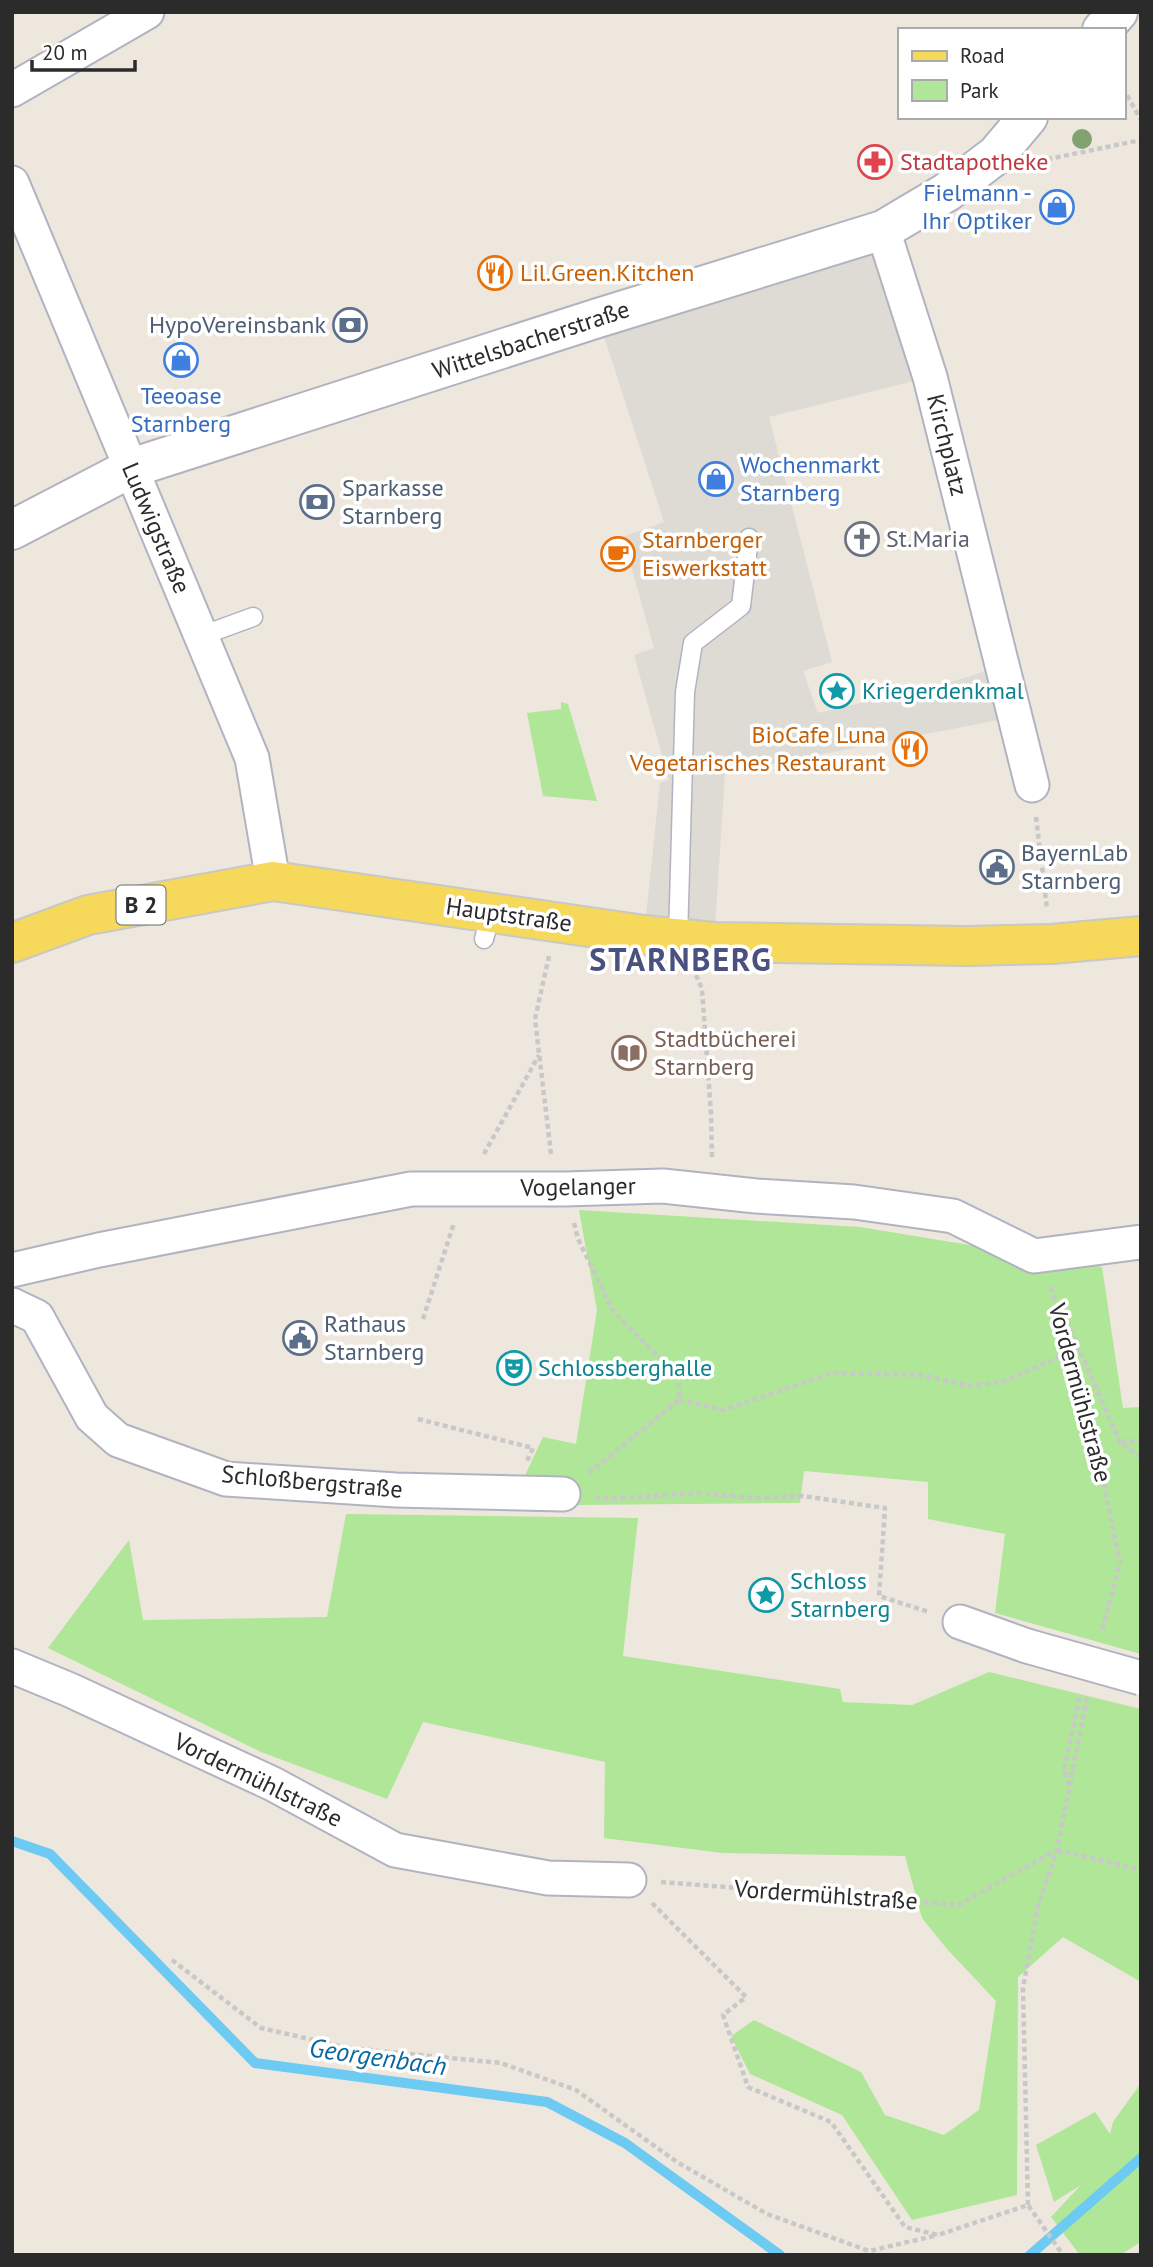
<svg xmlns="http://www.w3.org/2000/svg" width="1153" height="2267" viewBox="0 0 1153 2267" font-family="'PT Sans',sans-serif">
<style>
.green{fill:#afe698}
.plaza{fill:#dedad4}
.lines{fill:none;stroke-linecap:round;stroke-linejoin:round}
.stream{stroke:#6ccaf3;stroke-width:10}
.lane-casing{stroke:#b1b3c0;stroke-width:21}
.street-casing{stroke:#b1b3c0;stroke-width:37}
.secondary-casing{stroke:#b1b3c0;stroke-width:42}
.primary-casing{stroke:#c8c8c8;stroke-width:42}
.path{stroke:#c8c8c8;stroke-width:4.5;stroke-dasharray:5 3.5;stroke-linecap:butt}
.lane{stroke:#fff;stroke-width:18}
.street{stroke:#fff;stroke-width:33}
.secondary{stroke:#fff;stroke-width:38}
.primary{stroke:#f6d85a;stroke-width:38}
.street-bridge-casing{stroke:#b1b3c0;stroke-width:37;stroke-linecap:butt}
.street-bridge{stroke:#fff;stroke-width:33}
.tree{fill:#80a371}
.labels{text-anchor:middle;stroke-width:7;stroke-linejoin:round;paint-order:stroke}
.shield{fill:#fff;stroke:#6b6b6b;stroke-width:2}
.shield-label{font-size:23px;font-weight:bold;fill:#2b2b2b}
.health-label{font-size:24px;fill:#be3a42;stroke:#fff;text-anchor:start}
.shop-label{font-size:24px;fill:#366cbe;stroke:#fff;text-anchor:end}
.food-label{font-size:24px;fill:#c56008;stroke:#fff;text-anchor:start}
.service-label{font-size:24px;fill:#4e5e75;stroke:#fff;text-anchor:start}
.street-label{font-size:24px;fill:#2b2b2b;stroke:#fff}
.worship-label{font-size:24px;fill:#5b616d;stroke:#fff;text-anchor:start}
.culture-label{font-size:24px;fill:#0d838f;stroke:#fff;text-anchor:start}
.education-label{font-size:24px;fill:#785e54;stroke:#fff;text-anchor:start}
.water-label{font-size:26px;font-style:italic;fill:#0867a2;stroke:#fff}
.district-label{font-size:32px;font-weight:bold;letter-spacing:2px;fill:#4a517e;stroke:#fff}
</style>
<rect width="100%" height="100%" fill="#eee7dd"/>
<!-- green -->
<g class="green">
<polygon points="561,702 568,704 597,801 543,796 527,713 561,709"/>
<polygon points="579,1210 860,1227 1102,1267 1123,1408 1141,1407 1141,1654 995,1613 1005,1534 928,1519 928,1482 804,1471 800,1503 576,1505 576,1489 521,1484 543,1437 576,1444 597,1310"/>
<polygon points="346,1514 638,1518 623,1656 840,1689 843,1702 912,1705 989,1672 1141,1709 1141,1982 1063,1937 1018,1977 1017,2195 912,2220 842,2115 750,2074 731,2036 754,2020 861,2072 885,2115 944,2135 979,2110 996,2001 947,1949 922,1918 905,1856 722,1853 604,1838 605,1762 423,1722 387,1799 261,1752 48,1648 129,1540 143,1620 327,1617"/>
<polygon points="1141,2083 1141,2242 1120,2255 1080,2255 1051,2217 1081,2185 1054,2202 1036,2145 1095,2112 1110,2134 1113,2122"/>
</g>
<!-- plaza -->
<polygon class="plaza" points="883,230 930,377 769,417 832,662 803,671 818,713 955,681 1001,666 1014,717 725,773 714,942 644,935 660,783 669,780 634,655 654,648 623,537 664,522 598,318"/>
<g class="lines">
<!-- stream -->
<g class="stream">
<polyline points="12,1841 50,1854 255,2063 547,2102 625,2143 780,2255"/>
<polyline points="1030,2255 1141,2158"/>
</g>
<!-- lane casing -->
<g class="lane-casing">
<g id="lane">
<polyline points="201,636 253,617"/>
<polyline points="484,939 491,913"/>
<polyline points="678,939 685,692 693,643 741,606 749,538"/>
</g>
</g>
<!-- street casing -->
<g class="street-casing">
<g id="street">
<polyline points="12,90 147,12"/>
<polyline points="12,183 252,758 273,881"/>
<polyline points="883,230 930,377 1032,785"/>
<polyline points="12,1270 99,1250 411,1189 565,1189 663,1186 756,1196 854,1202 953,1216 1034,1256 1141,1242"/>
<polyline points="12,1305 37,1317 92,1417 118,1440 226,1479 396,1490 563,1494"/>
<polyline points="960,1622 1027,1646"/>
<polyline points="12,1666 70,1690 273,1784 395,1850 548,1878 629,1880"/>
</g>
</g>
<!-- secondary casing -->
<g class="secondary-casing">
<g id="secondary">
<polyline points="1102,30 1118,12"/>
<polyline points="12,530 131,468 598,318 883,230 947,192 996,155 1028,117"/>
</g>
</g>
<!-- primary casing -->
<g class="primary-casing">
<polyline id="primary" points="12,943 88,915 273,881 644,935 714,942 966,946 1052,944 1141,936"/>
</g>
<!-- path -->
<g class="path">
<polyline points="1123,88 1141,120"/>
<polyline points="1039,161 1141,140"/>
<polyline points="1036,817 1047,909"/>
<polyline points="549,956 535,1019 551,1154"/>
<polyline points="696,975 702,989 711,1114 712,1157"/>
<polyline points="484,1154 539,1055"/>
<polyline points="574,1223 578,1239 613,1311 679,1378 679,1400"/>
<polyline points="1051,1287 1091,1422 1120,1563 1102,1631"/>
<polyline points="1060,1306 1120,1442 1141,1457"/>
<polyline points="423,1319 454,1223"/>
<polyline points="679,1400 724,1410 832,1373 923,1375 969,1386 1002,1382 1071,1352"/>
<polyline points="418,1419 533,1448 527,1461"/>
<polyline points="1121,1442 1141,1441"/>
<polyline points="589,1473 679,1400"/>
<polyline points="595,1497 610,1499 699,1493 757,1498 803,1496 885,1508 879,1596 929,1612"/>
<polyline points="1069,1785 1064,1771 1080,1694"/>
<polyline points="1057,1850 1141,1870"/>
<polyline points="661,1882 958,1905 1057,1850"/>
<polyline points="652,1903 746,1997 723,2015 748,2087 831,2122 905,2227 938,2235 1028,2205 1063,2255"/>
<polyline points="172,1960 261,2028 349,2048 501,2063 576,2090 677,2162 767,2214 869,2251 938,2235"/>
<polyline points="1028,2205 1023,1988 1038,1906 1057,1850 1087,1698"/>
</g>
<!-- lane -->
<use href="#lane" class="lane"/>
<!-- street -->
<use href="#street" class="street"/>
<!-- secondary -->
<use href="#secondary" class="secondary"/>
<!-- primary -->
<use href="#primary" class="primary"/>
<!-- street-bridge casing -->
<g class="street-bridge-casing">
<polyline id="street-bridge" points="1027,1646 1141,1678"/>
</g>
<!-- street-bridge -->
<use href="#street-bridge" class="street-bridge"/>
</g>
<!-- trees -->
<circle class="tree" cx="1082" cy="139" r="10"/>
<!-- icons -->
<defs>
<g id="pharmacy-ring" transform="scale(1.75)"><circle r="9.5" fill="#fff" stroke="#e0444e" stroke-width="1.5"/><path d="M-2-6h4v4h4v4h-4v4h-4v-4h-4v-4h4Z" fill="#e0444e"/></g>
<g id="shop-ring" transform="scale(1.75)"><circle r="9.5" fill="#fff" stroke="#3f7fe0" stroke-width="1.5"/><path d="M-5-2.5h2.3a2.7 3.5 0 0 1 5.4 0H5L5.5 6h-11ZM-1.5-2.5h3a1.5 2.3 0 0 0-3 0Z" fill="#3f7fe0"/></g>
<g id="restaurant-ring" transform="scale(1.75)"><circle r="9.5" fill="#fff" stroke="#e8710a" stroke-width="1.5"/><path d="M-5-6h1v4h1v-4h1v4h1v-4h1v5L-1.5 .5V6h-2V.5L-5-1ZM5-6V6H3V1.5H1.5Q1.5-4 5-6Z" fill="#e8710a"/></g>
<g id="bank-ring" transform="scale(1.75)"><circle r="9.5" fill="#fff" stroke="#5c6f8a" stroke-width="1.5"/><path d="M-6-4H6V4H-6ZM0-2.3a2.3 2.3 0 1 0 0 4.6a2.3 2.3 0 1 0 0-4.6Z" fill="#5c6f8a"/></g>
<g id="church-ring" transform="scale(1.75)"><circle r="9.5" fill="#fff" stroke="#6b7280" stroke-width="1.5"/><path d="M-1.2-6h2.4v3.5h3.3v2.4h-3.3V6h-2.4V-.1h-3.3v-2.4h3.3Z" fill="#6b7280"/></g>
<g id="cafe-ring" transform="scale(1.75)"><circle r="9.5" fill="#fff" stroke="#e8710a" stroke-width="1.5"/><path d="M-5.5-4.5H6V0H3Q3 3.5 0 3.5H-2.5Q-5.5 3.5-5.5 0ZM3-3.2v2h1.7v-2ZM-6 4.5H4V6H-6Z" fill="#e8710a"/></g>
<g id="sight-ring" transform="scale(1.75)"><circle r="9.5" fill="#fff" stroke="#0f9aa8" stroke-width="1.5"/><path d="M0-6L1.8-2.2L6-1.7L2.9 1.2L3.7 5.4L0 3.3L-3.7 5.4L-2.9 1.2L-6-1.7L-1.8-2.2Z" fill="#0f9aa8"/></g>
<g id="civic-ring" transform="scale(1.75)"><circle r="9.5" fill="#fff" stroke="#5c6f8a" stroke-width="1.5"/><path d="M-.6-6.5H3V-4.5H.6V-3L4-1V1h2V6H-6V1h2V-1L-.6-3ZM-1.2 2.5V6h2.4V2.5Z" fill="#5c6f8a"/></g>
<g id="library-ring" transform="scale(1.75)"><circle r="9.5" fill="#fff" stroke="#8d6e63" stroke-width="1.5"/><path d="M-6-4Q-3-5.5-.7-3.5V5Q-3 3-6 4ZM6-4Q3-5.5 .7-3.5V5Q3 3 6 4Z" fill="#8d6e63"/></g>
<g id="theatre-ring" transform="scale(1.75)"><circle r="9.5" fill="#fff" stroke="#0f9aa8" stroke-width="1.5"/><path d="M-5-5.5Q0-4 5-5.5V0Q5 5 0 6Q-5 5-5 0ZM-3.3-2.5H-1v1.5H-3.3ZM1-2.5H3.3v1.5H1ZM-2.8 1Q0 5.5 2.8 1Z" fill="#0f9aa8"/></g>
</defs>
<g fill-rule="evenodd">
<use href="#pharmacy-ring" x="875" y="162"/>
<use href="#shop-ring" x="1057" y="207"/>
<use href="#restaurant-ring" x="495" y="273"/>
<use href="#bank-ring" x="350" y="325"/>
<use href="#shop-ring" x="181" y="360"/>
<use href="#shop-ring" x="716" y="479"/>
<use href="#bank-ring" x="317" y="502"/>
<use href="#church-ring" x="862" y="539"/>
<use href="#cafe-ring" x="618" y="554"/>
<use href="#sight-ring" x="837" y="691"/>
<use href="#restaurant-ring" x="910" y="749"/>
<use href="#civic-ring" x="997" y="867"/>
<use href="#library-ring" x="629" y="1053"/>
<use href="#civic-ring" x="300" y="1338"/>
<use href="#theatre-ring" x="514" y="1368"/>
<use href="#sight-ring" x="766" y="1595"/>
</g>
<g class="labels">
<!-- shield labels -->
<rect class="shield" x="116.5" y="885.5" width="49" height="39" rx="5"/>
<g class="shield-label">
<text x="141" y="913">B 2</text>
</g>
<!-- health labels -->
<g class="health-label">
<text x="900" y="170">Stadtapotheke</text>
</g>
<!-- shop labels -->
<g class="shop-label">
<text x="1032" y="201">Fielmann -<tspan x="1032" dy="28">Ihr Optiker</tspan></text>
<text x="181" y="404" text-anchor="middle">Teeoase<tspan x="181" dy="28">Starnberg</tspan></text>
<text x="740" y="473" text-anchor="start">Wochenmarkt<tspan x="740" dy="28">Starnberg</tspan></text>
</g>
<!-- food labels -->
<g class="food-label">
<text x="520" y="281">Lil.Green.Kitchen</text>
<text x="642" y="548">Starnberger<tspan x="642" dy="28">Eiswerkstatt</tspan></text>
<text x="886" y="743" text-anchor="end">BioCafe Luna<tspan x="886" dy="28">Vegetarisches Restaurant</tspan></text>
</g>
<!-- service labels -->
<g class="service-label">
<text x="326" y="333" text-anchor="end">HypoVereinsbank</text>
<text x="342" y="496">Sparkasse<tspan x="342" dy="28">Starnberg</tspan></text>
<text x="1021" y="861">BayernLab<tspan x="1021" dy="28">Starnberg</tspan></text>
<text x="324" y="1332">Rathaus<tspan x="324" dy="28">Starnberg</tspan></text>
</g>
<!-- street labels -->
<g class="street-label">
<text transform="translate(531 340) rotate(-18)" y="8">Wittelsbacherstraße</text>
<text transform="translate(947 445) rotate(76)" y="8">Kirchplatz</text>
<text transform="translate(156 528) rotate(67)" y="8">Ludwigstraße</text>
<text transform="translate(509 915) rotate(8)" y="8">Hauptstraße</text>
<text transform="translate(578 1187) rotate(-1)" y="8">Vogelanger</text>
<text transform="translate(1080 1393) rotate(75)" y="8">Vordermühlstraße</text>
<text transform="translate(312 1482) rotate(5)" y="8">Schloßbergstraße</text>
<text transform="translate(258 1780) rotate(26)" y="8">Vordermühlstraße</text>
<text transform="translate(826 1895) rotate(4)" y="8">Vordermühlstraße</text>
</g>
<!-- worship labels -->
<g class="worship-label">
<text x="886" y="547">St.Maria</text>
</g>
<!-- culture labels -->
<g class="culture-label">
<text x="862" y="699">Kriegerdenkmal</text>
<text x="538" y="1376">Schlossberghalle</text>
<text x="790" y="1589">Schloss<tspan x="790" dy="28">Starnberg</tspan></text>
</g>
<!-- education labels -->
<g class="education-label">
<text x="654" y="1047">Stadtbücherei<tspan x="654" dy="28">Starnberg</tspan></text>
</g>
<!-- water labels -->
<g class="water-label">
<text transform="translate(378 2057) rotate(8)" y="9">Georgenbach</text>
</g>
<!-- district labels -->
<g class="district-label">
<text x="681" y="971">STARNBERG</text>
</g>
</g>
<!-- border -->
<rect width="1153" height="2267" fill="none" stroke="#2b2b2b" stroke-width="28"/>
<!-- legend -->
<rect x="898" y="28" width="228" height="91" fill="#ffffff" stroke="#aaaaaa" stroke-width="2"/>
<rect x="912" y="51" width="35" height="10" fill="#f6d85a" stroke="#aaaaaa" stroke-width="2"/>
<text x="960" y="63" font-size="21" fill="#2b2b2b">Road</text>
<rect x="912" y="80" width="35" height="21" fill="#afe698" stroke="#aaaaaa" stroke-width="2"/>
<text x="960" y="98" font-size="21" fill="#2b2b2b">Park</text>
<!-- scale -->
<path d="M32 60v10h103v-10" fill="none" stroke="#2b2b2b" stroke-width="3.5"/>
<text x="42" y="60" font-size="21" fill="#2b2b2b" stroke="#ffffff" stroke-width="5" paint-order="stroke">20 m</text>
</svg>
